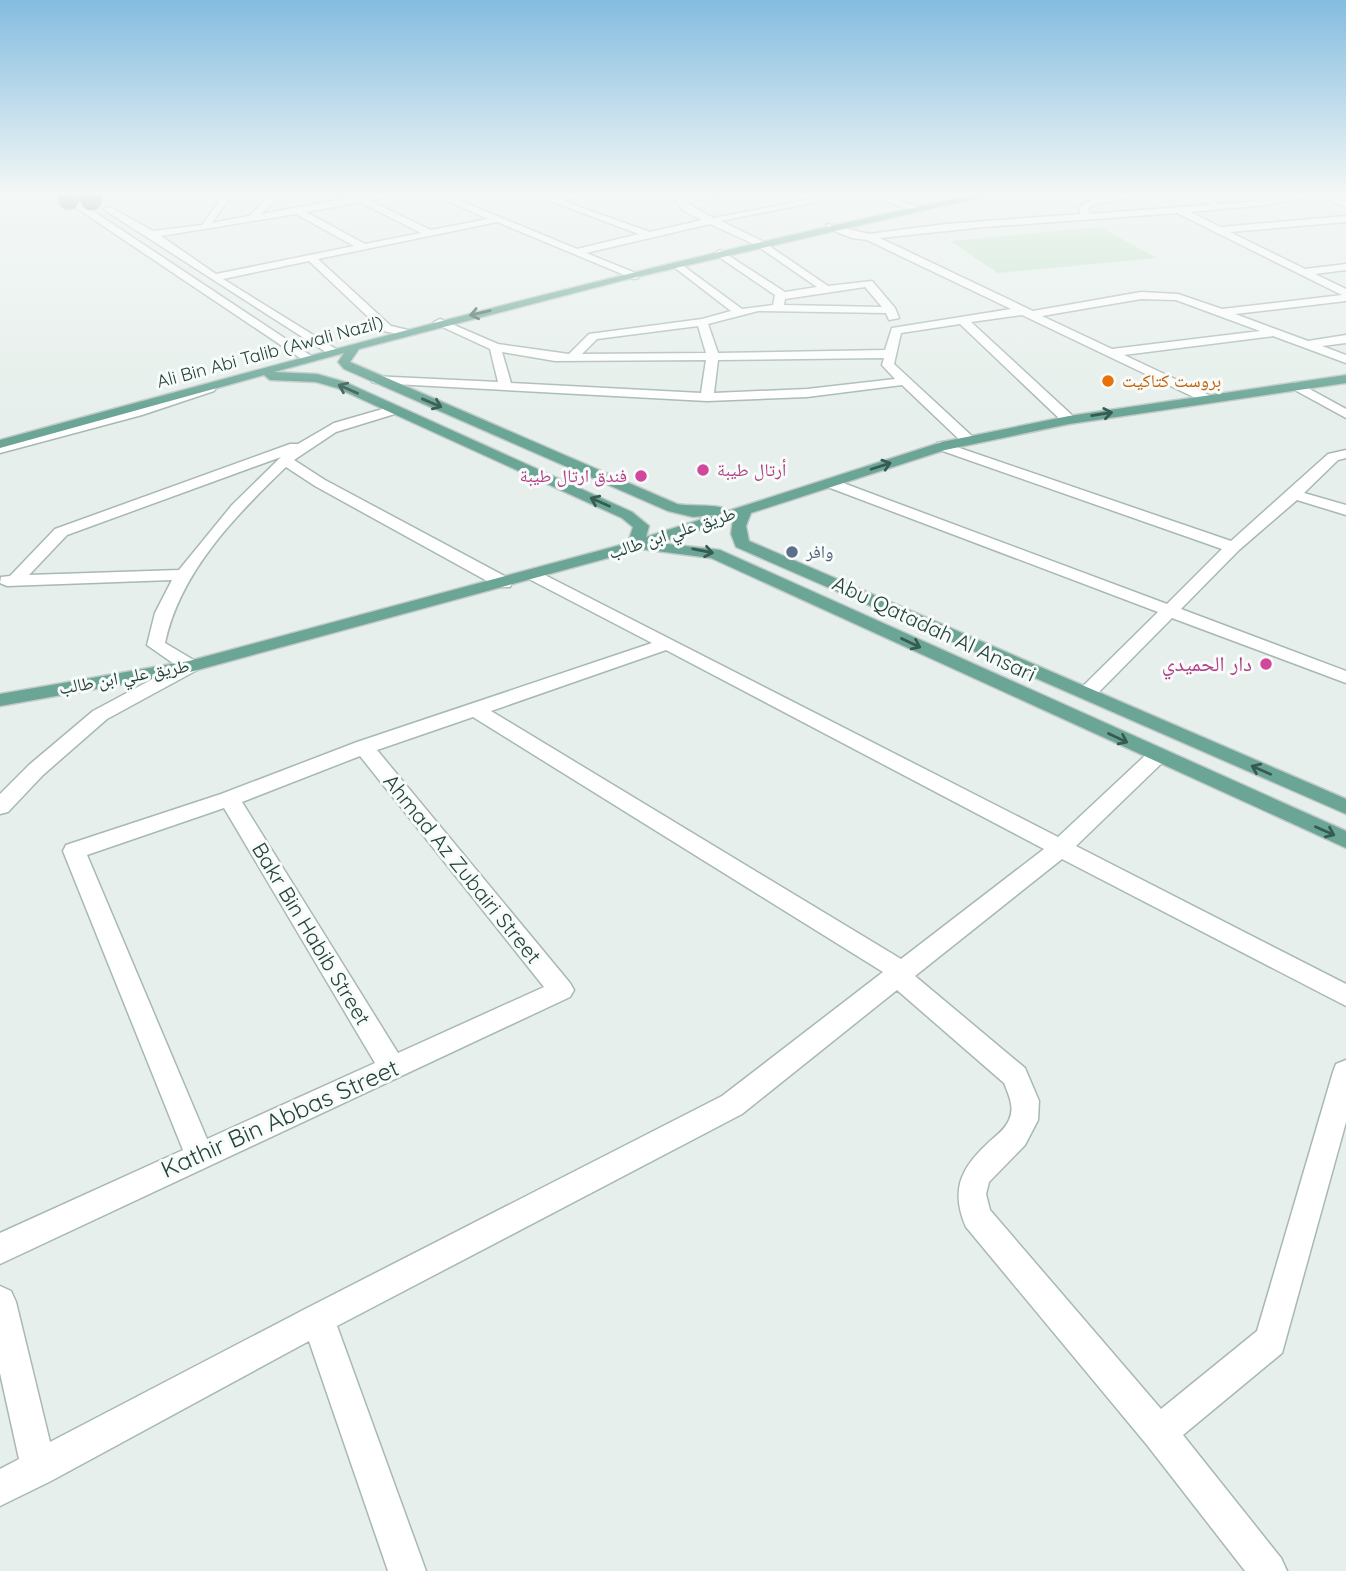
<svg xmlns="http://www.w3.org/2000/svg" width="1346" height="1571" viewBox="0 0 1346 1571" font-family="Quicksand,'Noto Naskh Arabic',sans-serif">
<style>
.green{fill:#bfe0c8}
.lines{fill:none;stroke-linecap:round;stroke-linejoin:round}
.minor-casing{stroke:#a8b8b2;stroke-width:3}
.major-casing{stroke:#c2cac8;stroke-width:3}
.highway-casing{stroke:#c2cac8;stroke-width:24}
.minor{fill:#fff;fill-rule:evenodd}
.major{fill:#6aa596;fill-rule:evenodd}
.highway{stroke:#2f6f62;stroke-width:21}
.oneway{stroke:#365b51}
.food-dot{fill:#e8710a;stroke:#f7fbf9;stroke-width:2.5}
.hotel-dot{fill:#d1479c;stroke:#f7fbf9;stroke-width:2.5}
.service-dot{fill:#5c6f8a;stroke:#f7fbf9;stroke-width:2.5}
.labels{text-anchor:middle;stroke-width:6;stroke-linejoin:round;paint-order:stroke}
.far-street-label{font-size:18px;fill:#24423a;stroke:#f7fbf9}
.far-food-label{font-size:18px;fill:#c56008;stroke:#f7fbf9;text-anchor:start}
.far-hotel-label{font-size:18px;fill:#b23c85;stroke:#f7fbf9;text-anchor:start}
.far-service-label{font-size:18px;fill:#4e5e75;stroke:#f7fbf9;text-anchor:start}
.street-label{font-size:21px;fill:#24423a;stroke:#f7fbf9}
.hotel-label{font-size:21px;fill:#b23c85;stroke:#f7fbf9;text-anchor:end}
.near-street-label{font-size:24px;fill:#24423a;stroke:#f7fbf9}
</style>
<rect width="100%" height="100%" fill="#e6efeb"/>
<!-- green -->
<polygon class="green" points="1100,227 1157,258 998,273 950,241"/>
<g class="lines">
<!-- minor casing -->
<g class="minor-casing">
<g id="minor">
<path d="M226 192H234L212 223 249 216 275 192H284L261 214 360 196 408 192 370 201 431 230 488 219 428 192H439L577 249 639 234 526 192H537L553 197 595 192 563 201 650 232 702 220 684 211 668 192H676L683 199 739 192 687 203 713 218 848 192H875L917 207V211H911L864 192 721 221 762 241 828 286 872 281 895 308 899 318 889 320 886 313 758 311 708 324 718 353 885 350 892 328 1011 309 867 240 852 238 827 228V224L869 234 946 224 1081 214 1079 208C1094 194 1131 191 1151 192L1093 205 1088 209 1090 214 1247 202 1307 192H1324L1346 201V207L1316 195 1265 205 1190 212 1221 227 1346 216V222L1230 232 1305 269 1346 264V270L1315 274 1346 289V301L1235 314 1308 341 1346 335V343L1322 346 1346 355V363L1273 336 1124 355 1209 395 1210 398 1204 402 1022 315 971 322 1074 417 1076 420 1069 424 1064 423 960 324 901 333 894 364 973 437 975 440 968 444 963 443 902 385 807 397 707 401 376 383 372 382V376L498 382 490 349 436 324 434 322 440 319 498 344 569 354 589 334 702 319 731 311 674 267V263L678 262 742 309 773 305 775 295 716 255 715 253 720 250 785 292 817 287 756 245 710 224 586 253 638 274V278L634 279 497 222 318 259 391 326 408 330 410 332 404 335 383 331 309 261 223 279 336 349V355L332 356 103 209 110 207 153 231 202 225ZM360 202 421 233 365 244 306 212ZM1177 213 1342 295 1222 309 1178 294 1141 292 1033 311 880 238 984 227ZM296 214 354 246 216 274 161 236ZM865 287 882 307 784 305 785 299ZM1141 299 1176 300 1260 331 1112 349 1042 316ZM698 326 706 353 582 354 597 339ZM502 352 555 361 706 360 701 393 511 383ZM884 358 882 365 895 379 807 389 714 393 718 360Z"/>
<polygon points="1171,192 1184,192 1218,202 1214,205"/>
<polygon points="66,197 72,197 316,359 306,362 66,201"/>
<polygon points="1297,382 1346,409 1346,418 1293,389 1293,383"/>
<polygon points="210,384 216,388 214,391 142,415 0,453 0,445 132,409"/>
<path d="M393 406 400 410 398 413 336 432 294 460 325 480 510 579 512 583 510 587H498L315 486 286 467C235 516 180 572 165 643L197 662 199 666 197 670 107 719 43 775 8 812 0 814V794L29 765 93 711 177 666 147 645 155 613 172 580 7 586 0 583 1 577 10 576 55 529 290 444H298L334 423ZM281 457 232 505 179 570 29 575 67 535Z"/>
<polygon points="942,442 1231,541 1328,454 1346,450 1346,458 1338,460 1304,493 1346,505 1346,515 1297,500 1239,550 1181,609 1346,671 1346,683 1172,618 1094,697 1080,697 1077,693 1080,689 1158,612 825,486 823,483 825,480 835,480 1167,604 1222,549 937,449 937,443"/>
<path d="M535 570 1058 837 1150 751H1164L1167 756 1164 761 1076 846 1346 984V1006L1062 859 915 976 1025 1068 1039 1101 1038 1120 1025 1145 989 1182 986 1194 990 1210 1161 1409 1257 1331 1333 1072 1336 1064 1346 1060V1122L1282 1353 1183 1435 1281 1558 1287 1571H1245L1147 1445 966 1227C951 1192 959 1170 987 1144 994 1137 1005 1130 1009 1120 1015 1108 1009 1095 1004 1083L897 990 742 1114 337 1326 426 1571H388L309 1341 51 1481 0 1506V1469L19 1459 0 1373V1286L11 1291 16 1302 50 1442 307 1308 722 1096 883 972 473 717 377 750 570 983 574 990 570 997 0 1264V1233L183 1150 63 851 66 845 221 794 357 742 652 643 529 579 527 575 529 571ZM666 650 1044 849 901 959 491 711ZM360 756 544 987 398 1053 242 802ZM224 808 375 1063 207 1139 87 855Z"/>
</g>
</g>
<!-- major casing -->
<g class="major-casing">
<path id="major" d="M988 192H1003L624 280 359 349 350 362 677 504C690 507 722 503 728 511L942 442 1069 416 1346 375V383L1069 424 945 450 751 513 746 526 749 541 1346 799V814L736 547 731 534 733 519 659 543 720 550 1346 831V848L711 558 641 549 190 672 0 706V694L189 661 628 543 633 527 622 518 337 388 316 382 270 380 264 375 0 448V440C328 350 655 261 988 192ZM344 353 338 362 344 369 668 511 693 517 715 515 646 537 649 526 632 512 345 382 317 374 274 372Z"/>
</g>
<!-- highway casing -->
<g class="highway-casing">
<g id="highway">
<polyline points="90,192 91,200"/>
<polyline points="69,199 69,192"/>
</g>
</g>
<!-- minor -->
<use href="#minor" class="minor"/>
<!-- major -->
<use href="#major" class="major"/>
<!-- highway -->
<use href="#highway" class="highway"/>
</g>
<!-- one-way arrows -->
<defs><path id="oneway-shaft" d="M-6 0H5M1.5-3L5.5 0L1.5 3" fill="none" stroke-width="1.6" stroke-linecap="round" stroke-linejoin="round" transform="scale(1.75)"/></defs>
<g class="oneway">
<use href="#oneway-shaft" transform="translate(480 313) rotate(167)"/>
<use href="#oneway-shaft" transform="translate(348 389) rotate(-156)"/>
<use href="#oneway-shaft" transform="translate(432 403) rotate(23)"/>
<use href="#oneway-shaft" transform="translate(1102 414) rotate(-9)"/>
<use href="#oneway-shaft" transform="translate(881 466) rotate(-18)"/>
<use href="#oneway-shaft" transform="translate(600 502) rotate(-156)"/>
<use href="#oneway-shaft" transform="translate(703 551) rotate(11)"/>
<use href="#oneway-shaft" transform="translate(911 643) rotate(25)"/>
<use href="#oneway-shaft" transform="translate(1118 738) rotate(25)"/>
<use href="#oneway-shaft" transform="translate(1261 770) rotate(-156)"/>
<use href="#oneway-shaft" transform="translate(1325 831) rotate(24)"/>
</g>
<!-- sky -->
<linearGradient id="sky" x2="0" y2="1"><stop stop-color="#84bce0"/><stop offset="0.47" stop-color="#f4f8f6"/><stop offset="1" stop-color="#f4f8f6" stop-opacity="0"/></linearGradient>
<rect width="1346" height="412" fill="url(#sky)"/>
<!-- markers -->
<circle class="food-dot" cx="1108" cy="381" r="7"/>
<g class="hotel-dot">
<circle cx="703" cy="470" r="7"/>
<circle cx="641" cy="476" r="7"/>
<circle cx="1266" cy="664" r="7"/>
</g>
<circle class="service-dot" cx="792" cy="552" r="7"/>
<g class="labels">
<!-- far-street labels -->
<g class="far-street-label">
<text transform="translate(270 352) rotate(-15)" y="6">Ali Bin Abi Talib (Awali Nazil)</text>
<text transform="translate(672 533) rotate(-18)" y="6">طريق علي ابن طالب</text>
<text transform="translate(124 677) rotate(-10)" y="6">طريق علي ابن طالب</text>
</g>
<!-- far-food labels -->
<g class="far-food-label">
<text x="1122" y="387">بروست كتاكيت</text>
</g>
<!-- far-hotel labels -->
<g class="far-hotel-label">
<text x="717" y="476">أرتال طيبة</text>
<text x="627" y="482" text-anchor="end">فندق ارتال طيبة</text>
</g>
<!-- far-service labels -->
<g class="far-service-label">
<text x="806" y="558">وافر</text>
</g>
<!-- street labels -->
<g class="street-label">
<text transform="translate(934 629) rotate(25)" y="7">Abu Qatadah Al Ansari</text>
<text transform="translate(462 869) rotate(51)" y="7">Ahmad Az Zubairi Street</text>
<text transform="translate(311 934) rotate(59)" y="7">Bakr Bin Habib Street</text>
</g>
<!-- hotel labels -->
<g class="hotel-label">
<text x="1252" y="671">دار الحميدي</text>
</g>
<!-- near-street labels -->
<g class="near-street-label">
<text transform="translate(280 1119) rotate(-24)" y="8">Kathir Bin Abbas Street</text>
</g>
</g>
</svg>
